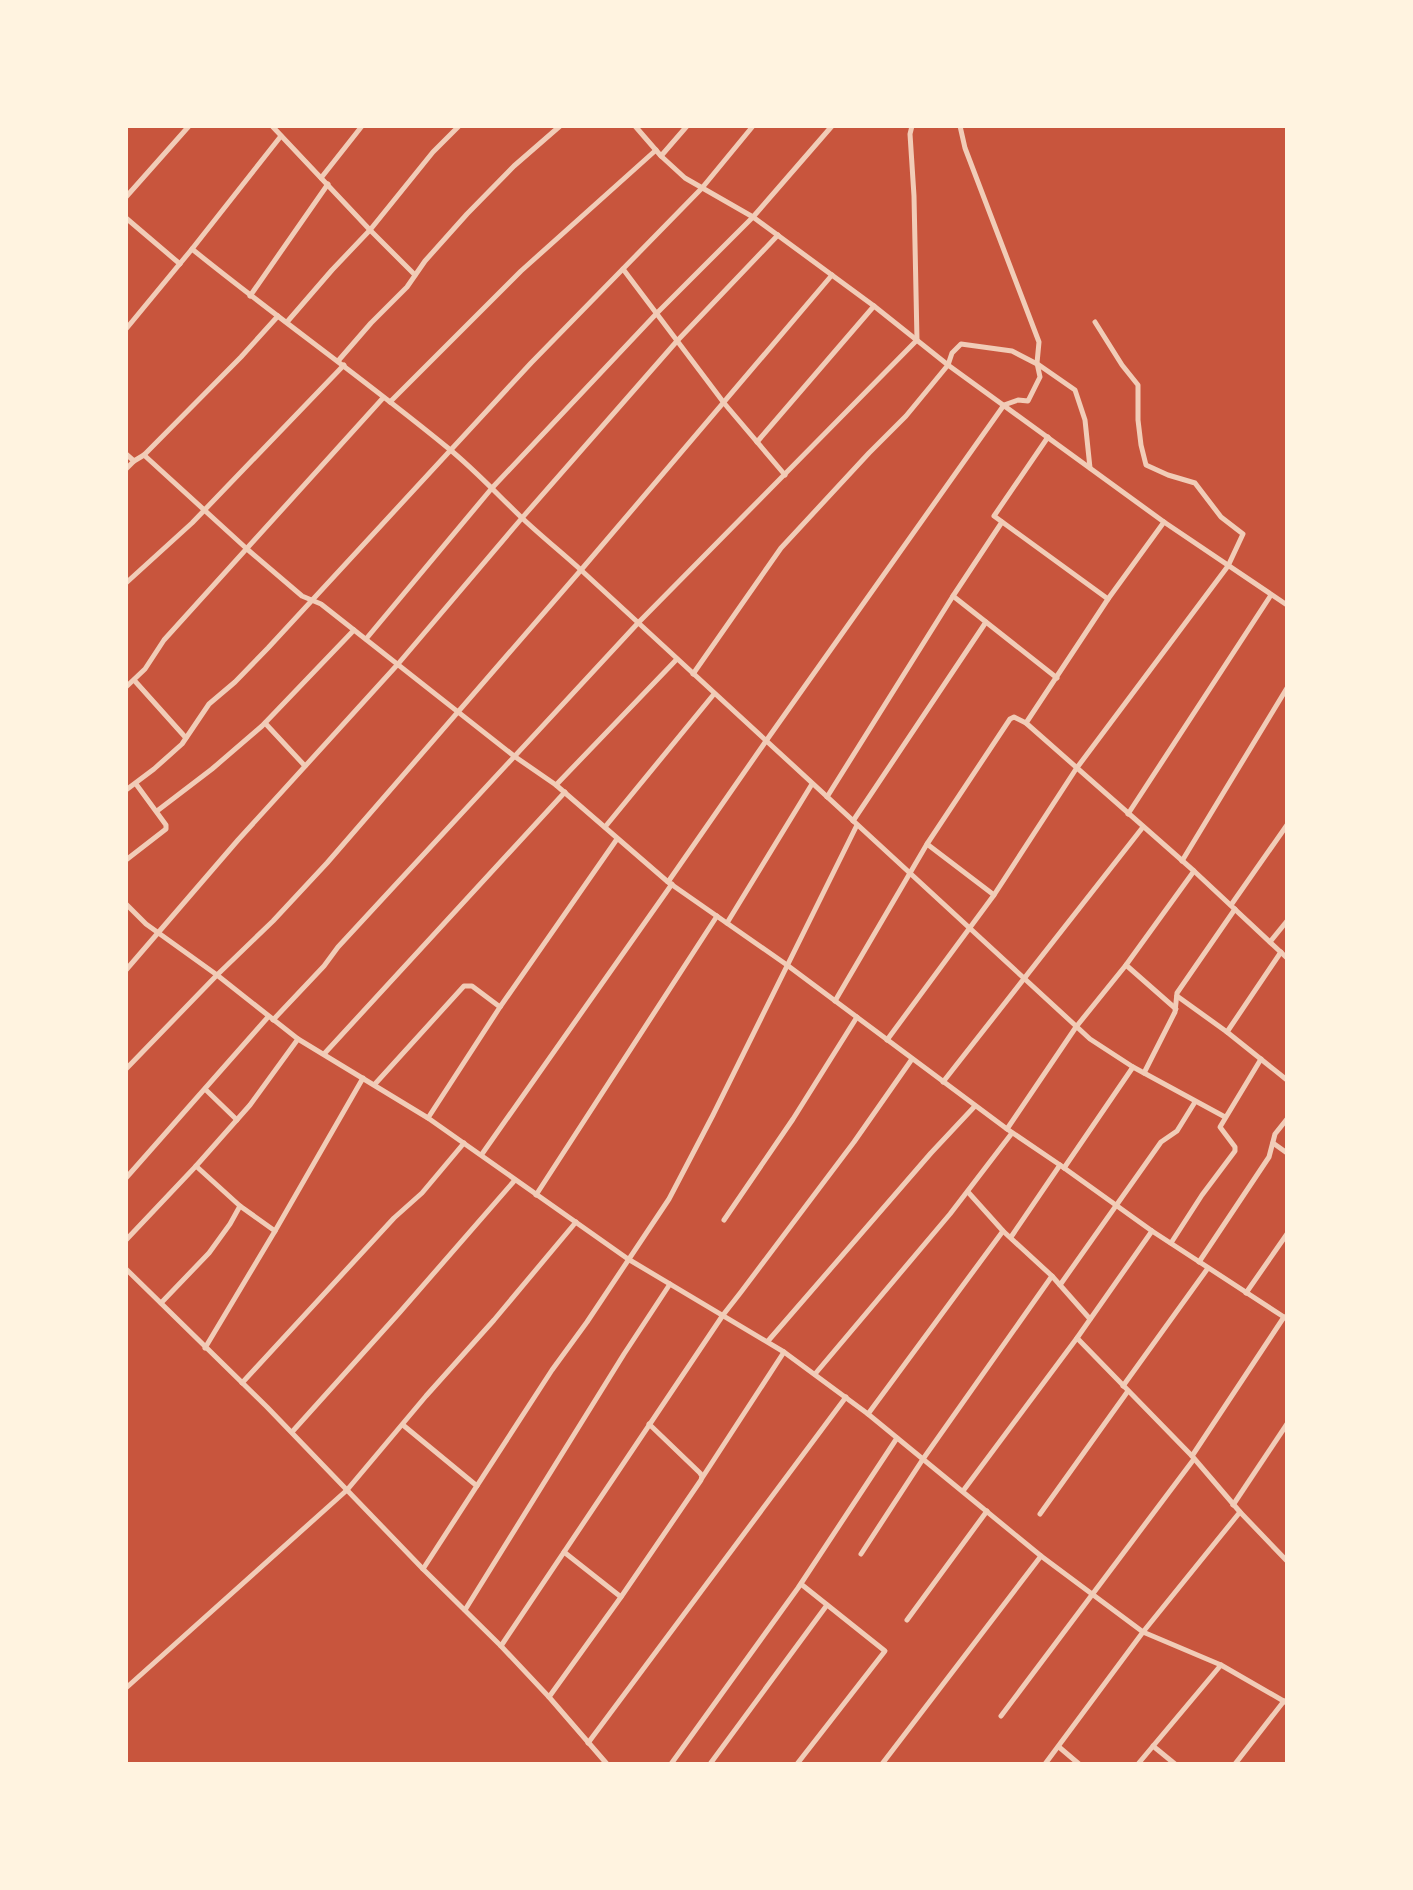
<svg xmlns="http://www.w3.org/2000/svg" width="1413" height="1890" viewBox="0 0 1413 1890" font-family="Quicksand,sans-serif">
<style>
.lines{fill:none;stroke-linecap:round;stroke-linejoin:round}
.minor{stroke:#f1ccb7;stroke-width:5}
</style>
<rect width="100%" height="100%" fill="#c8553d"/>
<g class="lines">
<!-- minor -->
<g class="minor">
<polyline points="272,126 370,230 415,275"/>
<polyline points="635,126 661,156 685,178 753,217 874,306 948,365 1164,522 1287,605"/>
<polyline points="661,156 687,126"/>
<polyline points="321,178 362,126"/>
<polyline points="126,197 189,126"/>
<polyline points="126,218 180,264"/>
<path d="M192 249C276 317 364 379 448 448 474 469 497 494 521 517 540 535 561 552 581 570L1090 1039 1133 1067 1225 1117"/>
<polyline points="623,269 724,403 785,475"/>
<polyline points="250,296 328,184"/>
<polyline points="287,322 332,270 370,230 433,152 459,126"/>
<polyline points="126,329 192,249 281,136"/>
<polyline points="338,361 371,323 407,287 425,261 467,214 514,166 560,126"/>
<polyline points="390,402 521,271 656,150"/>
<polyline points="1048,437 994,516 1108,599"/>
<polyline points="757,442 874,306"/>
<polyline points="126,454 134,461 144,455 241,357 278,316"/>
<polyline points="144,455 247,549 302,596 321,604 514,756 556,785 668,882 787,965 1007,1129 1060,1165 1152,1231 1287,1319"/>
<polyline points="126,469 134,461"/>
<polyline points="126,583 192,523 344,365"/>
<polyline points="953,596 1057,678"/>
<polyline points="366,639 492,488 657,313 753,217 832,126"/>
<polyline points="693,674 781,548 869,453 906,416 948,365 952,353 961,344 1012,351 1039,365 1075,390 1085,420 1090,468"/>
<polyline points="134,680 186,738"/>
<polyline points="126,687 145,669 164,640 383,398"/>
<polyline points="265,723 305,766"/>
<polyline points="1026,723 1108,599 1164,522"/>
<polyline points="556,785 677,659"/>
<polyline points="126,790 154,769 182,744 209,704 235,682 268,648 531,363 702,188 753,126"/>
<polyline points="827,797 953,596 1002,522"/>
<polyline points="157,811 212,769 262,726 354,630"/>
<polyline points="1128,814 1271,595"/>
<polyline points="853,821 986,622"/>
<polyline points="605,827 714,694"/>
<polyline points="927,844 994,895"/>
<polyline points="126,860 166,829 166,825 136,784"/>
<polyline points="1182,861 1287,688"/>
<polyline points="668,882 766,741 1004,405 1018,400 1028,401 1040,377 1037,363 1039,342 965,148 960,126"/>
<polyline points="126,904 146,924 217,975 298,1039 428,1118 628,1259 784,1352 868,1414 1041,1556 1143,1632 1221,1665 1287,1703"/>
<polyline points="1231,905 1287,825"/>
<polyline points="727,923 812,784"/>
<polyline points="1270,942 1287,921"/>
<polyline points="1126,965 1176,1009"/>
<polyline points="126,970 238,840 398,664 522,518 677,341 778,235"/>
<polyline points="1177,996 1227,1032 1287,1080"/>
<polyline points="835,1001 927,844 1010,719 1014,717 1026,723 1194,871 1287,958"/>
<polyline points="273,1020 324,966 338,947 399,881 638,623 917,340 914,196 910,134 912,126"/>
<polyline points="1227,1032 1281,952"/>
<polyline points="887,1040 994,895 1076,769 1228,566 1243,534 1221,517 1195,483 1168,475 1146,465 1141,445 1138,420 1138,385 1122,365 1095,322"/>
<polyline points="324,1054 565,792"/>
<polyline points="126,1069 217,975 273,921 327,863 581,570 832,275"/>
<polyline points="1144,1073 1175,1012 1177,993 1235,909"/>
<polyline points="943,1082 1143,827"/>
<polyline points="375,1084 464,986 472,986 500,1007"/>
<polyline points="205,1089 237,1120"/>
<polyline points="428,1118 500,1007 617,839"/>
<polyline points="1007,1129 1076,1027 1126,965 1194,871"/>
<polyline points="1273,1143 1287,1153"/>
<polyline points="482,1154 672,884"/>
<polyline points="196,1166 240,1206 275,1231"/>
<polyline points="1064,1168 1133,1067"/>
<polyline points="126,1178 268,1017"/>
<polyline points="968,1192 1003,1231 1052,1276 1090,1319"/>
<polyline points="536,1195 717,916"/>
<polyline points="724,1220 793,1119 857,1017"/>
<polyline points="1011,1237 1060,1165"/>
<polyline points="126,1240 196,1166 250,1105 298,1039"/>
<polyline points="1171,1243 1202,1195 1235,1151 1235,1147 1220,1127 1261,1059"/>
<polyline points="1199,1262 1269,1157 1275,1134 1287,1119"/>
<polyline points="126,1269 267,1407 423,1569 501,1646 549,1697 607,1764"/>
<polyline points="1060,1285 1161,1142 1177,1131 1195,1102"/>
<polyline points="1246,1293 1287,1234"/>
<polyline points="161,1303 209,1253 230,1224 240,1206"/>
<polyline points="1077,1338 1192,1456 1240,1512 1287,1561"/>
<polyline points="768,1341 931,1153 975,1106"/>
<polyline points="205,1348 275,1231 363,1078"/>
<polyline points="815,1374 950,1214 1012,1133"/>
<polyline points="242,1383 394,1218 422,1193 464,1143"/>
<polyline points="1123,1386 1208,1268"/>
<polyline points="868,1414 1003,1231"/>
<polyline points="403,1425 477,1486"/>
<polyline points="292,1432 400,1312 515,1180"/>
<polyline points="1192,1456 1284,1317"/>
<polyline points="702,1478 784,1352"/>
<polyline points="963,1491 1077,1338 1152,1231"/>
<polyline points="1233,1505 1287,1424"/>
<polyline points="1040,1514 1128,1391"/>
<polyline points="564,1552 621,1597"/>
<polyline points="861,1554 923,1459 1052,1276"/>
<polyline points="423,1569 552,1370 587,1322 669,1199 713,1115 857,825"/>
<polyline points="465,1610 624,1354 670,1284"/>
<polyline points="907,1620 987,1511"/>
<polyline points="501,1646 723,1315 741,1292 854,1142 912,1059"/>
<polyline points="126,1688 347,1490 426,1396 494,1320 576,1222"/>
<polyline points="549,1697 621,1597 701,1480 702,1476 700,1473 649,1424"/>
<polyline points="1001,1716 1194,1459"/>
<polyline points="588,1743 846,1397"/>
<polyline points="1153,1746 1175,1764"/>
<polyline points="1059,1747 1079,1764"/>
<polyline points="671,1764 798,1588 897,1438"/>
<polyline points="710,1764 827,1605"/>
<polyline points="797,1764 885,1651 801,1584"/>
<polyline points="882,1764 1041,1556"/>
<polyline points="1045,1764 1143,1632 1240,1512"/>
<polyline points="1138,1764 1221,1665"/>
<polyline points="1235,1764 1284,1701"/>
</g>
</g>
<!-- border -->
<rect width="1413" height="1890" fill="none" stroke="#fff3e0" stroke-width="256"/>
</svg>
